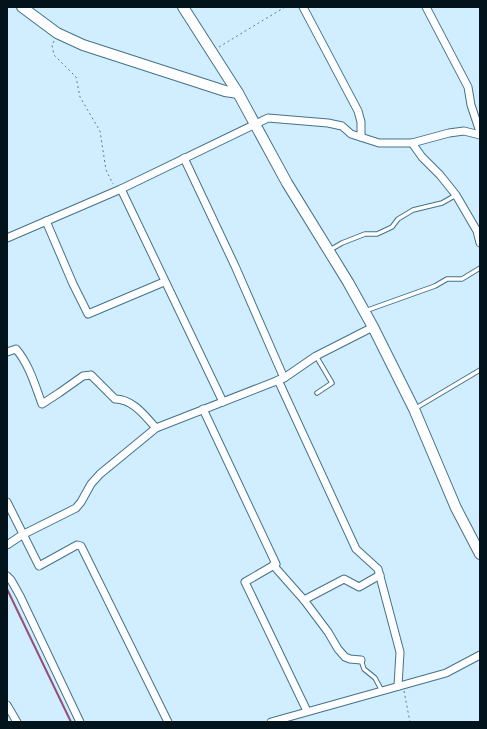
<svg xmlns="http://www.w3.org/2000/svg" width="487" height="729" viewBox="0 0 487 729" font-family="'Titillium Web',sans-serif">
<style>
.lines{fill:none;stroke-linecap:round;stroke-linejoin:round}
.stream{stroke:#964f74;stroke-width:2}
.lane-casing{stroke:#43728b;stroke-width:5.5}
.street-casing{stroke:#43728b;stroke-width:9}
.secondary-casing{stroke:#43728b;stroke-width:12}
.path{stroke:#627986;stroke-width:1;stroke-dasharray:2 3;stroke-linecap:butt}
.lane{stroke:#fff;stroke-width:3.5}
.street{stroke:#fff;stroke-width:7}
.secondary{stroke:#fff;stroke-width:10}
</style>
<rect width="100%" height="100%" fill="#d0eeff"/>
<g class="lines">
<!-- stream -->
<polyline class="stream" points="7,589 71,722"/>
<!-- lane casing -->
<g class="lane-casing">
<g id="lane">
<polyline points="330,250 342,243 365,234 377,234 392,227 398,219 413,210 442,203 456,195"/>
<polyline points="365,311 435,286 447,279 462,279 480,268"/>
<polyline points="316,356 332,383 317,393"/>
<polyline points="416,408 480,370"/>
<polyline points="361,660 364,669 375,678 382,691"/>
</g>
</g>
<!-- street casing -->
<g class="street-casing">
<g id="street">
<polyline points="303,7 358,111 361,122 361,137"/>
<polyline points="426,7 468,87 471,105 480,132"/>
<polyline points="412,143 422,157 440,175 456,195 477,231 480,243"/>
<polyline points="121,189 223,402"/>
<polyline points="46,221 73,284 88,314 164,282"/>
<polyline points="7,238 121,189 268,118 328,123 342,126 351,134 379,143 412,143 449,133 464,131 480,135"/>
<path d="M7 352 16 349C29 364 35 385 42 404L59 393 83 376 91 375 115 399C133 399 145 416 156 428"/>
<polyline points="284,378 316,356 373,327"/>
<polyline points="278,380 356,549 378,569 400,652 398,686"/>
<polyline points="203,409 276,564 245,582 307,711"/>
<polyline points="7,502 39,566 77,545 81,546 168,722"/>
<polyline points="7,545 22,535 76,508 81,502 91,484 100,474 156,428 284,378 235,266 184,158"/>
<polyline points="273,565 304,600 328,632 338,649 345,657 350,659 361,660"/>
<polyline points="7,576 11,580 20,596 80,722"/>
<polyline points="304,600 344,579 359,587 380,575"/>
<polyline points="7,705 17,722"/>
<polyline points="271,722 446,673 480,655"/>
</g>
</g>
<!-- secondary casing -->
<g class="secondary-casing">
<g id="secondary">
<polyline points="22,7 57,33 83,45 225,91 238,93"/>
<polyline points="183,7 238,93 287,183 348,282 373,327 414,409 456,508 480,554"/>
</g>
</g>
<!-- path -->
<g class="path">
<polyline points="54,41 52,45 54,55 76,77 80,97 100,131 106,170 113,184"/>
<polyline points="219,47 285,7"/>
<polyline points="404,691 410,722"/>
</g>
<!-- lane -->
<use href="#lane" class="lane"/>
<!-- street -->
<use href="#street" class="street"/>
<!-- secondary -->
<use href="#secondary" class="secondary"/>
</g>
<!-- border -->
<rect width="487" height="729" fill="none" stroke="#02131c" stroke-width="16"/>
</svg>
